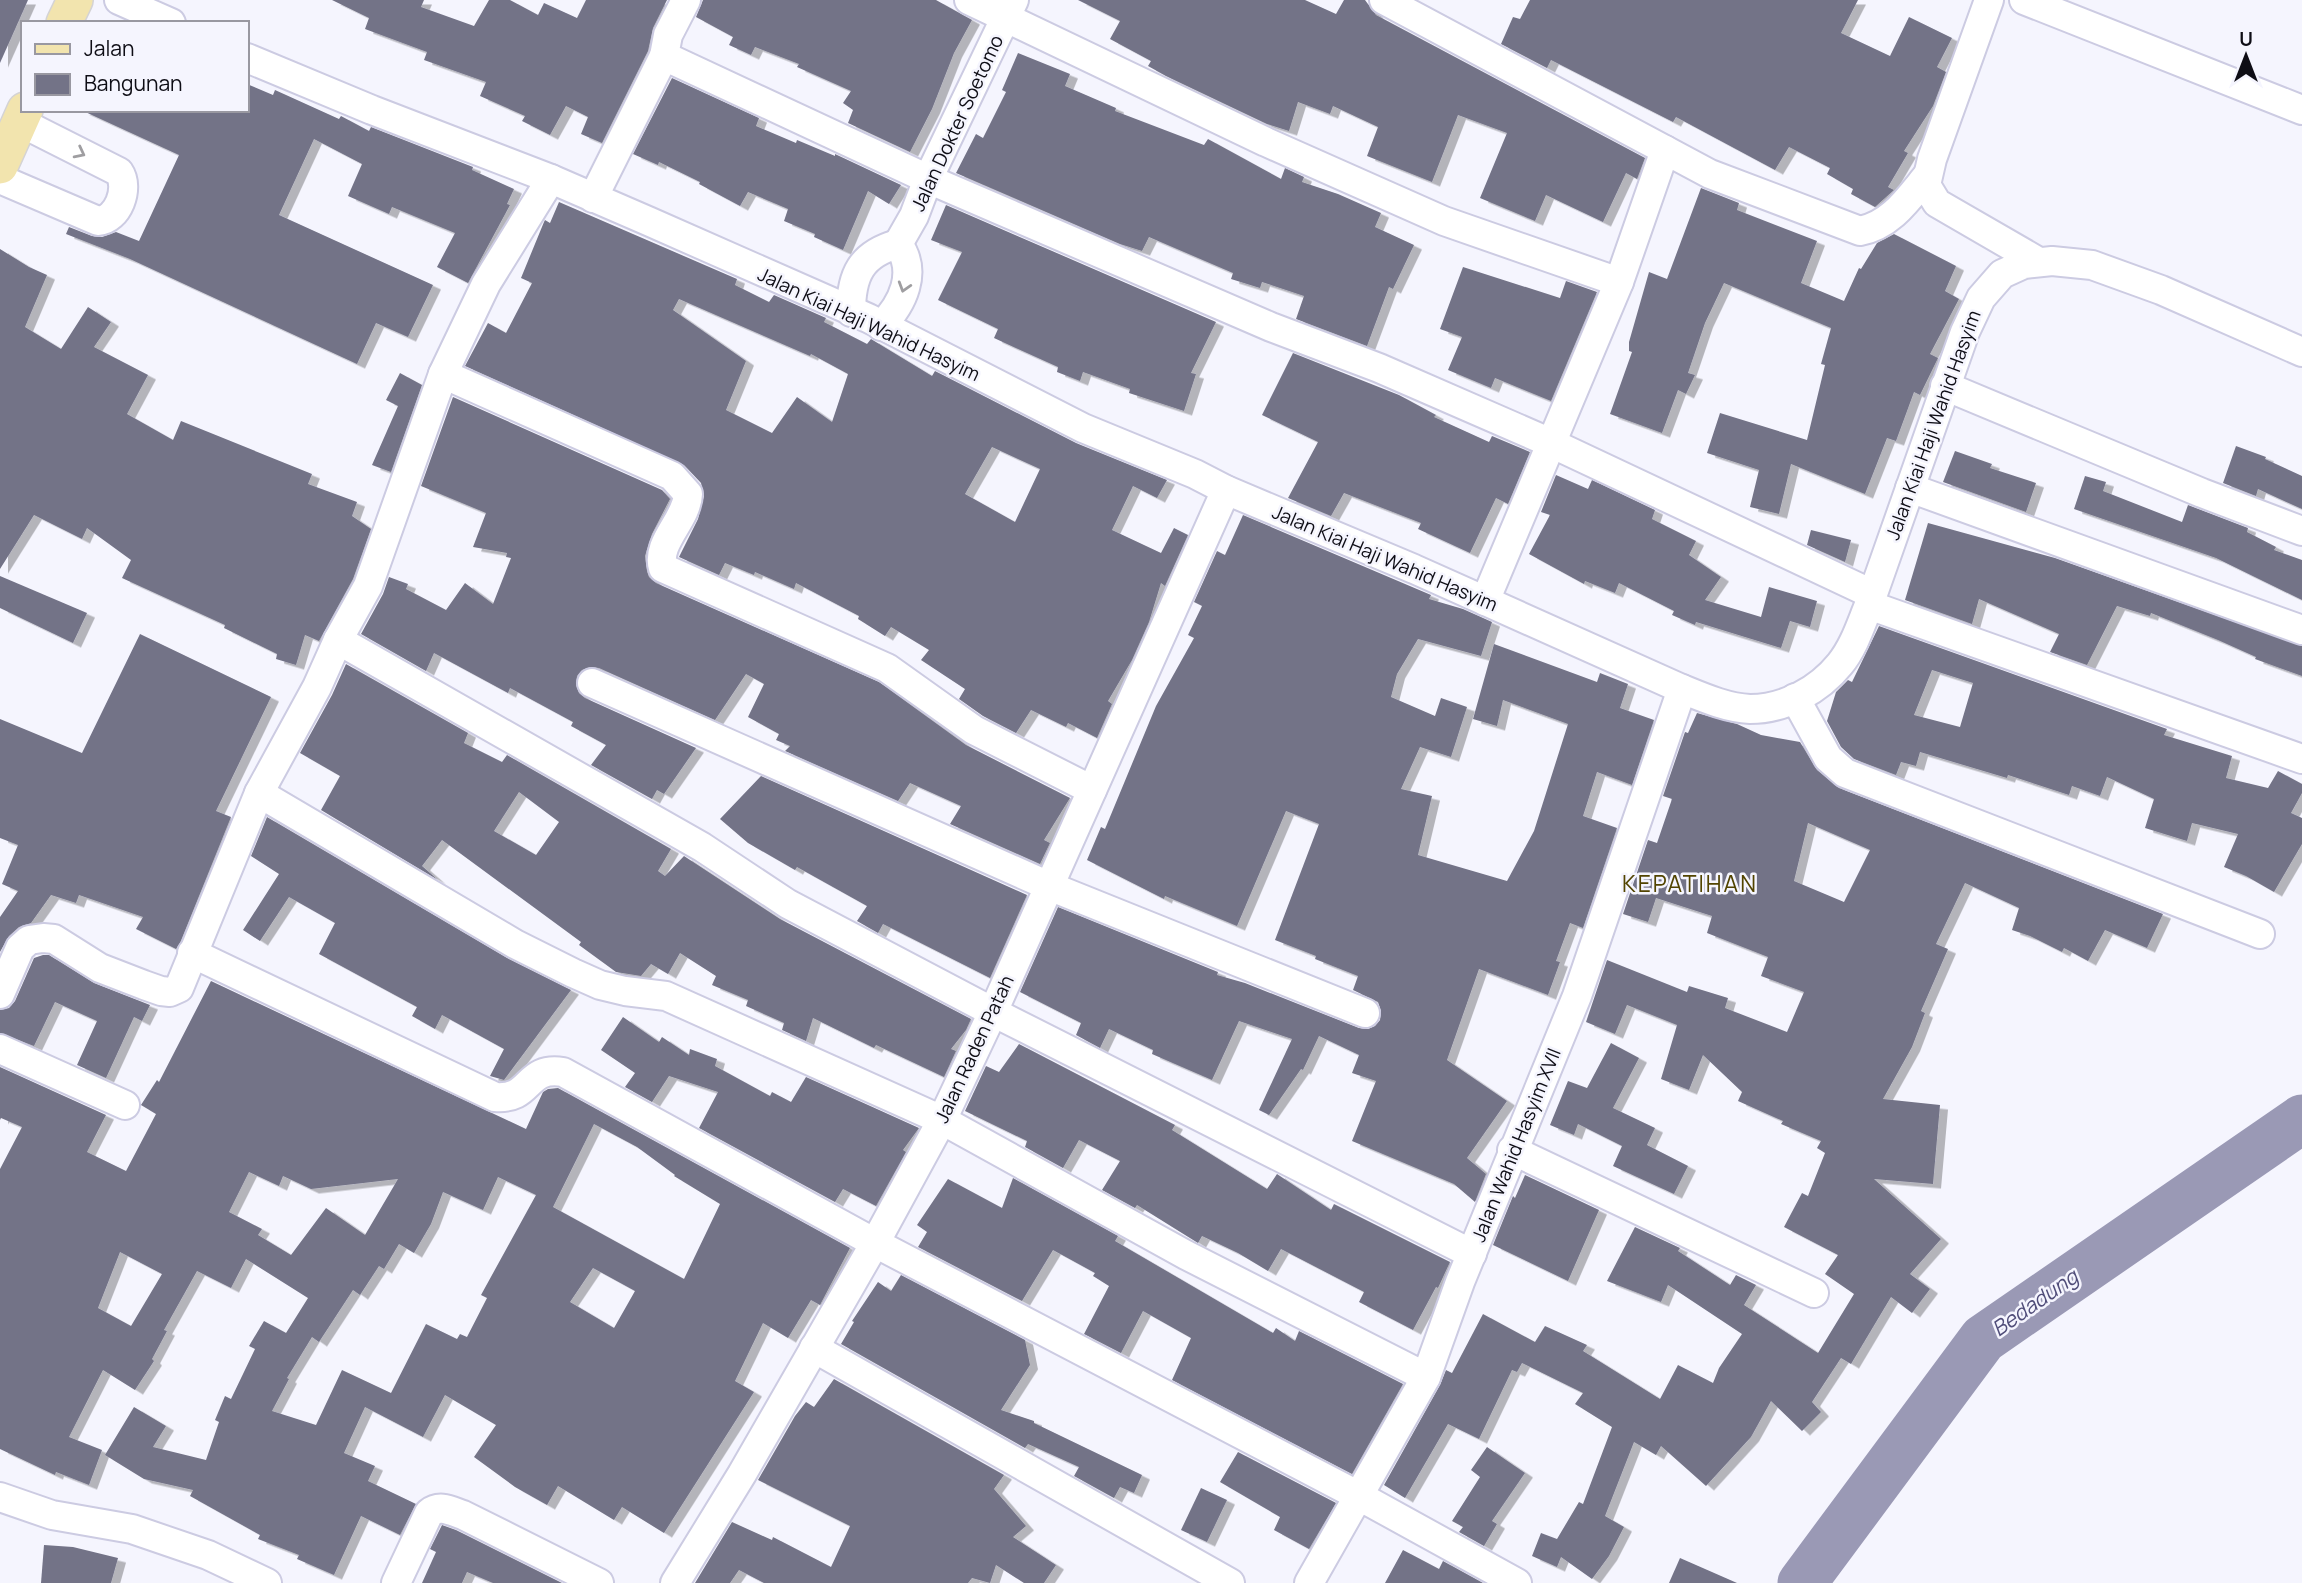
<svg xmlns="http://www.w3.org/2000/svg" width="2302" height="1583" viewBox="0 0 2302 1583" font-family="Manrope,sans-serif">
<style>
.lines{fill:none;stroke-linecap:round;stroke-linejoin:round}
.river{stroke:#9a99b5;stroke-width:49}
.building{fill:#737387;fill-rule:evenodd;filter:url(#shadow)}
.minor-casing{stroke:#cccbe2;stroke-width:32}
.major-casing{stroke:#d4d3d5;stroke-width:38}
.minor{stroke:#fff;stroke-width:28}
.major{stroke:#f2e4ae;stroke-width:35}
.oneway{stroke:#9f9ea1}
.labels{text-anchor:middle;stroke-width:5;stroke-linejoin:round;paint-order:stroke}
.street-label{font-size:19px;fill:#0e0d15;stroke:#f5f5fe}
.water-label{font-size:21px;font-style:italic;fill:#504d79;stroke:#f5f5fe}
.quarter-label{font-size:23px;letter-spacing:2px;fill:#524400;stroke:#f5f5fe}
</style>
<defs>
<filter id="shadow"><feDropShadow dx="8" dy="4.5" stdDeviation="0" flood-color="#0004"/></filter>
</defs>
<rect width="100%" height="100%" fill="#f5f5fe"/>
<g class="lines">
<!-- river -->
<polyline class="river" points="1802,1583 1983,1339 2302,1119"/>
</g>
<!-- building -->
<g class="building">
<polygon points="0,0 28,0 0,63"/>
<polygon points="332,0 424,0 421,7 474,26 489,0 510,0 538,15 544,3 577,18 586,0 667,0 653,28 648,51 602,143 581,134 588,117 566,106 550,135 522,121 525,116 480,96 486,82 424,60 427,52 365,29 369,18"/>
<polygon points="703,0 936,0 972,20 954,53 932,109 910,152 848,123 853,110 843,103 851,91 797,67 799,64 755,47 751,55 729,45 733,37 696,17"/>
<polygon points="1078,0 1305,0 1336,14 1344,0 1365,0 1376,15 1645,158 1637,179 1626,173 1603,222 1546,195 1535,221 1480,198 1507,133 1458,115 1432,182 1367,156 1378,127 1333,106 1330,114 1298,102 1289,131 1267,124 1166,76 1148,66 1151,61 1110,39 1120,21"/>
<polygon points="1530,0 1858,0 1841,33 1890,56 1909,17 1952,38 1937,67 1946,72 1933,106 1904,151 1908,153 1888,187 1894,190 1875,207 1851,194 1853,189 1827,174 1830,168 1789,147 1775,170 1676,117 1673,122 1551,60 1547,68 1501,44 1513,17 1520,19"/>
<polygon points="1018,53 1070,74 1065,86 1116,108 1115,111 1204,145 1208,139 1281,179 1285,168 1304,177 1302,182 1338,194 1381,213 1375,227 1414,245 1393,289 1389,287 1367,346 1296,319 1304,296 1262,282 1260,288 1231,279 1233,273 1149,237 1142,251 1120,244 956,173 976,134 983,138 1006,92 1002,90"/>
<polygon points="672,78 759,118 756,126 796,143 797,140 835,156 835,154 901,185 889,204 868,191 843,250 814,237 815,234 784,221 788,209 748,192 740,206 699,184 700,182 659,162 658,165 633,154"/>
<polygon points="247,84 273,95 275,90 339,119 341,116 369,131 371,127 473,167 472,170 514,189 507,204 510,205 468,283 437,267 455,233 392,207 389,214 348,196 362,164 314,139 279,215 433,285 408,337 376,323 357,364 130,259 66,234 69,227 92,236 102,237 116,232 139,241 179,155 81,110 247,110"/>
<polygon points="1701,188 1739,203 1737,210 1817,241 1801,283 1844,301 1859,268 1861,269 1877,243 1894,234 1956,266 1945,291 1959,299 1930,354 1938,358 1920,395 1914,392 1896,441 1887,438 1865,494 1791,464 1779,514 1750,507 1759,470 1707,453 1720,413 1807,440 1825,365 1821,364 1831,328 1724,283 1705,323 1688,373 1695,375 1686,394 1678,390 1662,433 1610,414 1632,352 1629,351 1629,342 1649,272 1667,279"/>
<path d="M559 202 737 279 735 285 769 302 774 295 826 318 824 322 867 344 871 339 932 376 935 371 1076 443 1167 480 1157 498 1133 486 1112 530 1161 553 1174 528 1188 535 1165 586 1161 583 1149 622 1132 660 1108 701 1112 704 1097 738 1068 723 1066 727 1031 710 1016 733 983 716 959 699 965 689 921 660 929 650 891 627 885 636 858 619 859 616 796 583 794 589 755 572 754 575 725 563 719 575 679 557 698 519 704 496 701 483 684 465 465 366 488 323 506 333 532 283 521 278 544 222 545 220 550 223ZM679 299 810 356 811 354 848 374 832 422 797 397 772 433 726 410 746 361 673 310ZM992 447 1040 469 1015 522 965 494Z"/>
<polygon points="946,205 1216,322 1191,373 1196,374 1184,411 1129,393 1130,389 1083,372 1080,381 1057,372 1058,367 994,338 998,329 938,300 962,252 931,240"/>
<polygon points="0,249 29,267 47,275 25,327 61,349 88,307 111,322 94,347 148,375 127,414 173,440 181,421 312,474 308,484 357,502 352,516 371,529 353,579 319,641 305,635 296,665 276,659 277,654 224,628 225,625 122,578 131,560 87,528 82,539 34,515 0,569"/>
<polygon points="1463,267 1560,298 1566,281 1597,292 1551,401 1495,378 1491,388 1448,370 1462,337 1440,329"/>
<polygon points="1293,353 1399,395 1436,415 1434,417 1489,442 1492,436 1530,452 1508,504 1496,498 1470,553 1418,529 1421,523 1344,493 1331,516 1288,498 1318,442 1262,415"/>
<polygon points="400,373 422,385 391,472 372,465 398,406 386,400"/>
<polygon points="453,397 662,490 670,499 652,534 645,556 647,571 649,577 656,583 879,682 966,745 1070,798 1044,840 1050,843 1040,864 950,824 961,806 910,783 898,801 785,751 790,746 776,740 779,734 748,717 764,684 746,674 715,720 599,668 590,667 582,670 577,676 576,685 579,693 585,698 696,748 664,794 657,790 652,799 591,765 606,745 571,726 573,722 510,688 508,693 434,653 426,671 361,634 383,594 389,577 408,584 406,589 446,610 465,583 493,604 511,558 506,557 507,553 473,547 486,513 421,486"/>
<polygon points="2236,446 2266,457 2265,459 2302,476 2302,509 2258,489 2256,496 2223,483"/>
<polygon points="1955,451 1992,464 1990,468 2036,483 2026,512 1943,482"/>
<polygon points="1556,475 1588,489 1592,480 1655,510 1652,519 1696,541 1689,555 1721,577 1705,600 1761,617 1769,587 1817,601 1810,627 1790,621 1781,648 1696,622 1695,625 1672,615 1674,611 1619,583 1615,593 1585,581 1584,584 1529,554 1550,515 1541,512"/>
<polygon points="2085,476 2106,482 2103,491 2182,522 2188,505 2248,528 2247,532 2276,547 2274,550 2302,560 2302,600 2216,558 2074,509"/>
<polygon points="1243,515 1431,595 1429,599 1463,609 1492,622 1481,656 1418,639 1397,674 1391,697 1435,716 1441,698 1467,707 1451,757 1420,747 1401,789 1432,796 1418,855 1507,881 1534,831 1568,724 1503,700 1497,726 1473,719 1494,644 1597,682 1600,673 1628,684 1620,708 1654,720 1632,785 1597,772 1583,816 1617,828 1583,928 1570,923 1556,961 1560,962 1548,995 1479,969 1447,1060 1507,1101 1467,1158 1486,1174 1475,1202 1454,1184 1352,1141 1376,1081 1352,1073 1359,1055 1319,1036 1303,1070 1301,1069 1269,1115 1259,1110 1292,1039 1239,1021 1212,1080 1152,1054 1153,1050 1109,1029 1100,1048 1076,1035 1081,1023 1020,992 1058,907 1218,972 1217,975 1245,983 1359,1028 1368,1029 1375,1026 1380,1020 1381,1011 1378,1002 1353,990 1358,976 1315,959 1316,956 1275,940 1319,824 1286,811 1237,926 1165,896 1164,899 1087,860 1101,827 1105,829 1156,706 1194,638 1188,635 1202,606 1194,602 1217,551 1225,555"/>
<polygon points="1928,523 2055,558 2302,646 2302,676 2255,659 2256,657 2218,640 2151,613 2150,616 2117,606 2087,665 2050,652 2059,634 1979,599 1972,624 1905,600"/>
<polygon points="1811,530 1851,540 1845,562 1807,545"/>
<polygon points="0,576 87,613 73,643 0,608"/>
<path d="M1879 626 2167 729 2164 735 2232 756 2226 778 2268 788 2278 771 2302 784V793L2291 813 2302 818V844L2274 892 2246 876 2224 867 2238 834 2192 823 2187 841 2145 828 2154 799 2107 777 2100 796 2072 786 2069 795 2008 775 2007 778 1920 752 1916 766 1901 762 1896 775 1854 759 1841 747 1827 721 1836 692 1848 680 1852 682ZM1932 670 1973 683 1960 727 1914 715Z"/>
<polygon points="140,634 271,697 216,811 231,817 180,943 176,949 136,929 143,917 79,895 76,903 51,895 31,923 19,927 9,936 0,952 0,917 18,891 2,884 18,845 0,838 0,719 82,753"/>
<path d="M346 664 468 733 464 743 502 762 507 755 671 849 658 871 665 876 684 856 780 919 971 1019 966 1030 951 1049 956 1051 944 1077 876 1045 874 1048 813 1018 806 1041 782 1030 784 1023 746 1006 748 1000 712 985 716 976 680 953 668 974 651 964 641 976 616 972 579 945 581 942 442 840 422 866 438 880 321 810 340 776 300 753 332 695ZM519 792 559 822 536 855 494 831Z"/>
<path d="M1697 713 1737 724 1761 735 1800 742 1817 770 1839 788 2163 914 2147 948 2105 930 2088 961 2064 948 2062 952 2030 936 2012 930 2019 908 1965 883 1936 944 1948 949 1921 1011 1925 1013 1912 1047 1883 1099 1940 1105 1933 1184 1874 1179 1941 1239 1910 1274 1930 1289 1912 1313 1891 1297 1851 1364 1841 1358 1812 1402 1821 1412 1802 1431 1771 1401 1751 1437 1706 1486 1661 1446 1656 1455 1634 1442 1605 1516 1624 1527 1609 1556 1592 1579 1561 1557 1557 1567 1532 1556 1541 1533 1557 1539 1579 1502 1583 1504 1612 1427 1575 1404 1583 1393 1522 1363 1517 1372 1512 1370 1479 1439 1448 1424 1405 1498 1384 1485 1440 1385 1446 1370 1452 1373 1483 1314 1535 1342 1545 1326 1587 1345 1583 1351 1660 1399 1678 1365 1713 1383 1719 1368 1742 1334 1668 1285 1661 1302 1607 1281 1635 1227 1680 1248 1678 1251 1730 1285 1736 1275 1756 1285 1744 1305 1818 1353 1854 1294 1825 1274 1838 1255 1784 1227 1802 1193 1808 1196 1825 1153 1817 1148 1821 1141 1781 1124 1783 1121 1738 1101 1742 1092 1703 1055 1689 1090 1661 1079 1677 1025 1627 1005 1615 1034 1586 1022 1607 960 1687 992 1689 986 1728 998 1725 1008 1787 1032 1804 992 1761 976 1768 957 1707 933 1712 916 1656 898 1648 922 1623 914 1648 840 1657 843 1672 799 1663 796 1685 732 1688 733ZM1808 823 1870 850 1844 902 1794 881Z"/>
<polygon points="761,776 1027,895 990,978 883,924 878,933 857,921 867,906 797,867 795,870 748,843 720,819"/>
<polygon points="267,817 507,958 571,990 504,1080 490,1076 504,1049 442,1015 435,1029 412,1016 417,1007 319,954 335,923 289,897 260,941 243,930 279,874 251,856"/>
<polygon points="43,955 49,955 94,983 150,1005 142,1021 134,1017 106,1078 77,1065 97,1021 55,1002 34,1046 0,1033 0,1010 9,1008 15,1001 34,958"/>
<path d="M211 981 526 1129 543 1092 548 1089 558 1088 850 1248 820 1305 811 1300 788 1338 763 1323 735 1381 754 1392 664 1533 622 1507 614 1520 558 1486 547 1505 515 1487 474 1457 496 1425 445 1395 423 1437 365 1407 344 1453 375 1466 368 1481 416 1504 400 1535 361 1516 334 1575 297 1559 299 1555 258 1539 260 1535 190 1496 193 1490 144 1479 105 1455 134 1407 166 1426 153 1447 206 1460 219 1422 215 1420 225 1396 231 1399 255 1349 249 1346 264 1321 286 1333 308 1298 246 1259 231 1288 197 1271 164 1330 167 1331 152 1359 154 1361 135 1390 103 1370 69 1437 102 1450 89 1485 56 1472 55 1475 0 1449V1169L22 1127 1 1118 0 1120V1067L106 1115 87 1152 126 1171 156 1114 141 1105 157 1080 159 1082ZM594 1124 637 1147 675 1175 674 1176 720 1204 684 1279 553 1207ZM249 1172 279 1186 283 1176 311 1189 398 1179 365 1235 326 1208 291 1255 258 1235 262 1229 229 1212ZM498 1177 536 1195 481 1295 487 1298 467 1337 460 1334 457 1339 426 1324 391 1393 342 1370 316 1425 272 1411 289 1379 287 1378 312 1337 319 1342 353 1290 360 1295 379 1266 384 1269 399 1244 414 1253 431 1224 443 1192 483 1210ZM120 1252 162 1274 131 1326 98 1308ZM593 1268 635 1291 614 1328 570 1302Z"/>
<polygon points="623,1017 659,1042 662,1037 689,1055 690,1049 717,1059 715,1066 770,1096 772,1092 791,1102 806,1077 919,1128 903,1150 906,1152 876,1206 843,1189 835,1202 699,1128 718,1092 669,1076 652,1102 625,1087 635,1073 601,1050"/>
<polygon points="1611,1043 1639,1058 1613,1108 1655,1128 1647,1145 1688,1166 1674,1194 1613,1166 1622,1146 1578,1124 1574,1135 1550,1125 1568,1081 1587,1088"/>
<polygon points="1019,1044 1175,1125 1172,1130 1267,1189 1277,1174 1331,1210 1334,1204 1450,1262 1438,1288 1436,1287 1413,1330 1359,1302 1364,1292 1281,1249 1268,1271 1238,1253 1202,1236 1198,1243 1137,1205 1135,1208 1102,1190 1120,1161 1079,1140 1063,1168 1025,1147 1027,1141 965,1111 986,1066 999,1072"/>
<polygon points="1525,1175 1599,1210 1568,1281 1493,1245 1513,1196 1515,1198"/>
<polygon points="1013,1178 1118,1236 1115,1241 1273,1333 1276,1328 1295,1341 1299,1331 1403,1384 1352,1474 1172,1380 1191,1338 1143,1311 1121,1353 1084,1334 1109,1286 1093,1276 1095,1273 1053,1250 1022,1301 918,1247 927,1232 917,1225 948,1179 1002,1208"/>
<polygon points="901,1275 1025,1340 1030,1365 1001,1410 1034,1421 1034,1423 1142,1475 1134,1493 1120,1487 1114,1498 1074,1476 1079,1467 1028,1444 1025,1448 841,1344 854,1322 852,1321 878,1282 891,1291"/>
<polygon points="834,1379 1004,1475 994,1489 1026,1526 1013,1537 1056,1565 1044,1583 1024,1583 996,1565 990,1583 972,1578 968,1583 764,1583 739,1570 730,1583 695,1583 732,1522 772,1540 773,1537 831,1567 850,1526 758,1480 795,1416 806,1402 814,1407"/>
<polygon points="1487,1447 1525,1473 1492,1521 1497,1524 1484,1546 1459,1532 1463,1527 1452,1521 1480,1477 1471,1470"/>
<polygon points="1238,1452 1336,1503 1309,1549 1274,1530 1280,1517 1220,1482"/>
<polygon points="1201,1488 1227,1500 1207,1542 1181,1530"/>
<polygon points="442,1525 456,1530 562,1583 493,1583 467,1572 462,1583 422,1583 436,1552 430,1549"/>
<polygon points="44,1545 73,1547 118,1558 111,1583 41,1583"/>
<polygon points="1403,1550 1439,1569 1443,1561 1483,1583 1385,1583"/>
<polygon points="1680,1558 1737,1583 1669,1583"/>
</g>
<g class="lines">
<!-- minor casing -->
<g class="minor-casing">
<g id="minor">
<polyline points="119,0 171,23"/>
<polyline points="686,0 668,35 664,56 928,179 1271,327 1379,368 1551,443 1872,594"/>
<polyline points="969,0 1266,142 1444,221 1619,282"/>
<path d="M1384 0 1710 174 1860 231C1891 225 1908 199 1927 176"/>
<polyline points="1989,0 1932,159 1926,185 1937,203 2039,262"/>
<polyline points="2024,0 2302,110"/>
<path d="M247 58 372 110 551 179 648 221 868 318 1083 428 1195 474 1226 490 1414 569 1682 689C1704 698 1727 708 1750 709 1785 709 1819 690 1840 664 1854 647 1861 624 1869 605L1965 332 1981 298 2002 274 2024 264 2052 261 2092 265 2161 290 2302 352"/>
<path d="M0 179 98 221C118 220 130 188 119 172L20 122"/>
<polyline points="593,198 664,56"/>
<polyline points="898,244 914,216 928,179 1014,0"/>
<path d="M851 312C851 275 861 254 898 244"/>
<path d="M881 326C903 304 918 272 898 244"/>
<path d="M443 374 672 476 688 494C687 520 655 543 663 568L887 668 974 730 1092 790"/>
<polyline points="1945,386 2202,493 2302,531"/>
<polyline points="1910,488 2302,630"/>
<polyline points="1485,601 1619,282 1665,150"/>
<polyline points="1869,605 2302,759"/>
<polyline points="338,640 702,847 788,904 993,1012 1472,1254"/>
<polyline points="592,683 1049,886 1365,1013"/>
<polyline points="1795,698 1828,758 1845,773 2260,934"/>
<polyline points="259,793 515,944 573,973 600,985 625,991 666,996 942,1120 1186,1255 1426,1377"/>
<path d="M192 953 495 1097C533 1100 524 1066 563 1072L875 1243 1359 1496 1517 1583"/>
<polyline points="0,994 20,948 29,940 43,938 54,939 100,968 144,985 161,991 170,992 179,988 259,793 317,687 338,640 368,586 443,374 486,284 551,179"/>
<polyline points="0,1049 125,1105"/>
<polyline points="1512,1150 1814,1293"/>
<polyline points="814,1348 1230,1583"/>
<polyline points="0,1497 52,1515 132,1529 208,1555 267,1583"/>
<path d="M396 1583 429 1513C440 1504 451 1511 463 1515L599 1583"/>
<polyline points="675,1583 742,1474 875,1243 942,1120 993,1012 1226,490"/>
<polyline points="1309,1583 1426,1377 1460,1282 1577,996 1682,689"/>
</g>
</g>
<!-- major casing -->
<g class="major-casing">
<g id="major">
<polyline points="64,23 75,0"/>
<polyline points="0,166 25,110"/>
</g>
</g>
<!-- minor -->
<use href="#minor" class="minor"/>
<!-- major -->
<use href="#major" class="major"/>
</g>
<!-- one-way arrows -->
<defs><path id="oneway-chevron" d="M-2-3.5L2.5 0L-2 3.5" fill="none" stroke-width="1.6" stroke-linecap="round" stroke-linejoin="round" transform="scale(1.75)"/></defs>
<g class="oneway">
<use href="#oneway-chevron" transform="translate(80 153) rotate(27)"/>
<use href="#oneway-chevron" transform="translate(904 287) rotate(107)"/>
</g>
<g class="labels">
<!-- street labels -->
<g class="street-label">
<text transform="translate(957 123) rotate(-65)" y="7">Jalan Dokter Soetomo</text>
<text transform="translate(869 324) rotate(25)" y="7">Jalan Kiai Haji Wahid Hasyim</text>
<text transform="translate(1933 425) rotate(-70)" y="7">Jalan Kiai Haji Wahid Hasyim</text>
<text transform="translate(1385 558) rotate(23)" y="7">Jalan Kiai Haji Wahid Hasyim</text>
<text transform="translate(974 1049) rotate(-65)" y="7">Jalan Raden Patah</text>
<text transform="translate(1516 1145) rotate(-68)" y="7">Jalan Wahid Hasyim XVII</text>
</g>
<!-- water labels -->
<g class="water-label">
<text transform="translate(2035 1303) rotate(-35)" y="7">Bedadung</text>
</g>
<!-- quarter labels -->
<g class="quarter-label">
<text x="1690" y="892">KEPATIHAN</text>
</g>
</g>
<!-- legend -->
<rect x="21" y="21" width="228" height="91" fill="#f5f5fe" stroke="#9998a1" stroke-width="2"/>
<rect x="35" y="44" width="35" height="10" fill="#f2e4ae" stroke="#9998a1" stroke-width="2"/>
<text x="84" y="56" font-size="21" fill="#0e0d15">Jalan</text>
<rect x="35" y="74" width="35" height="21" fill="#737387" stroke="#9998a1" stroke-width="2"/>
<text x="84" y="91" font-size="21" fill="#0e0d15">Bangunan</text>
<!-- north arrow -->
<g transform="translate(2246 56)" stroke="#f5f5fe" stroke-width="5" paint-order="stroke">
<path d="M0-5L12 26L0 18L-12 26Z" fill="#0e0d15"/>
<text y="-10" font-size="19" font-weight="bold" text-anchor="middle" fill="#0e0d15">U</text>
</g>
</svg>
